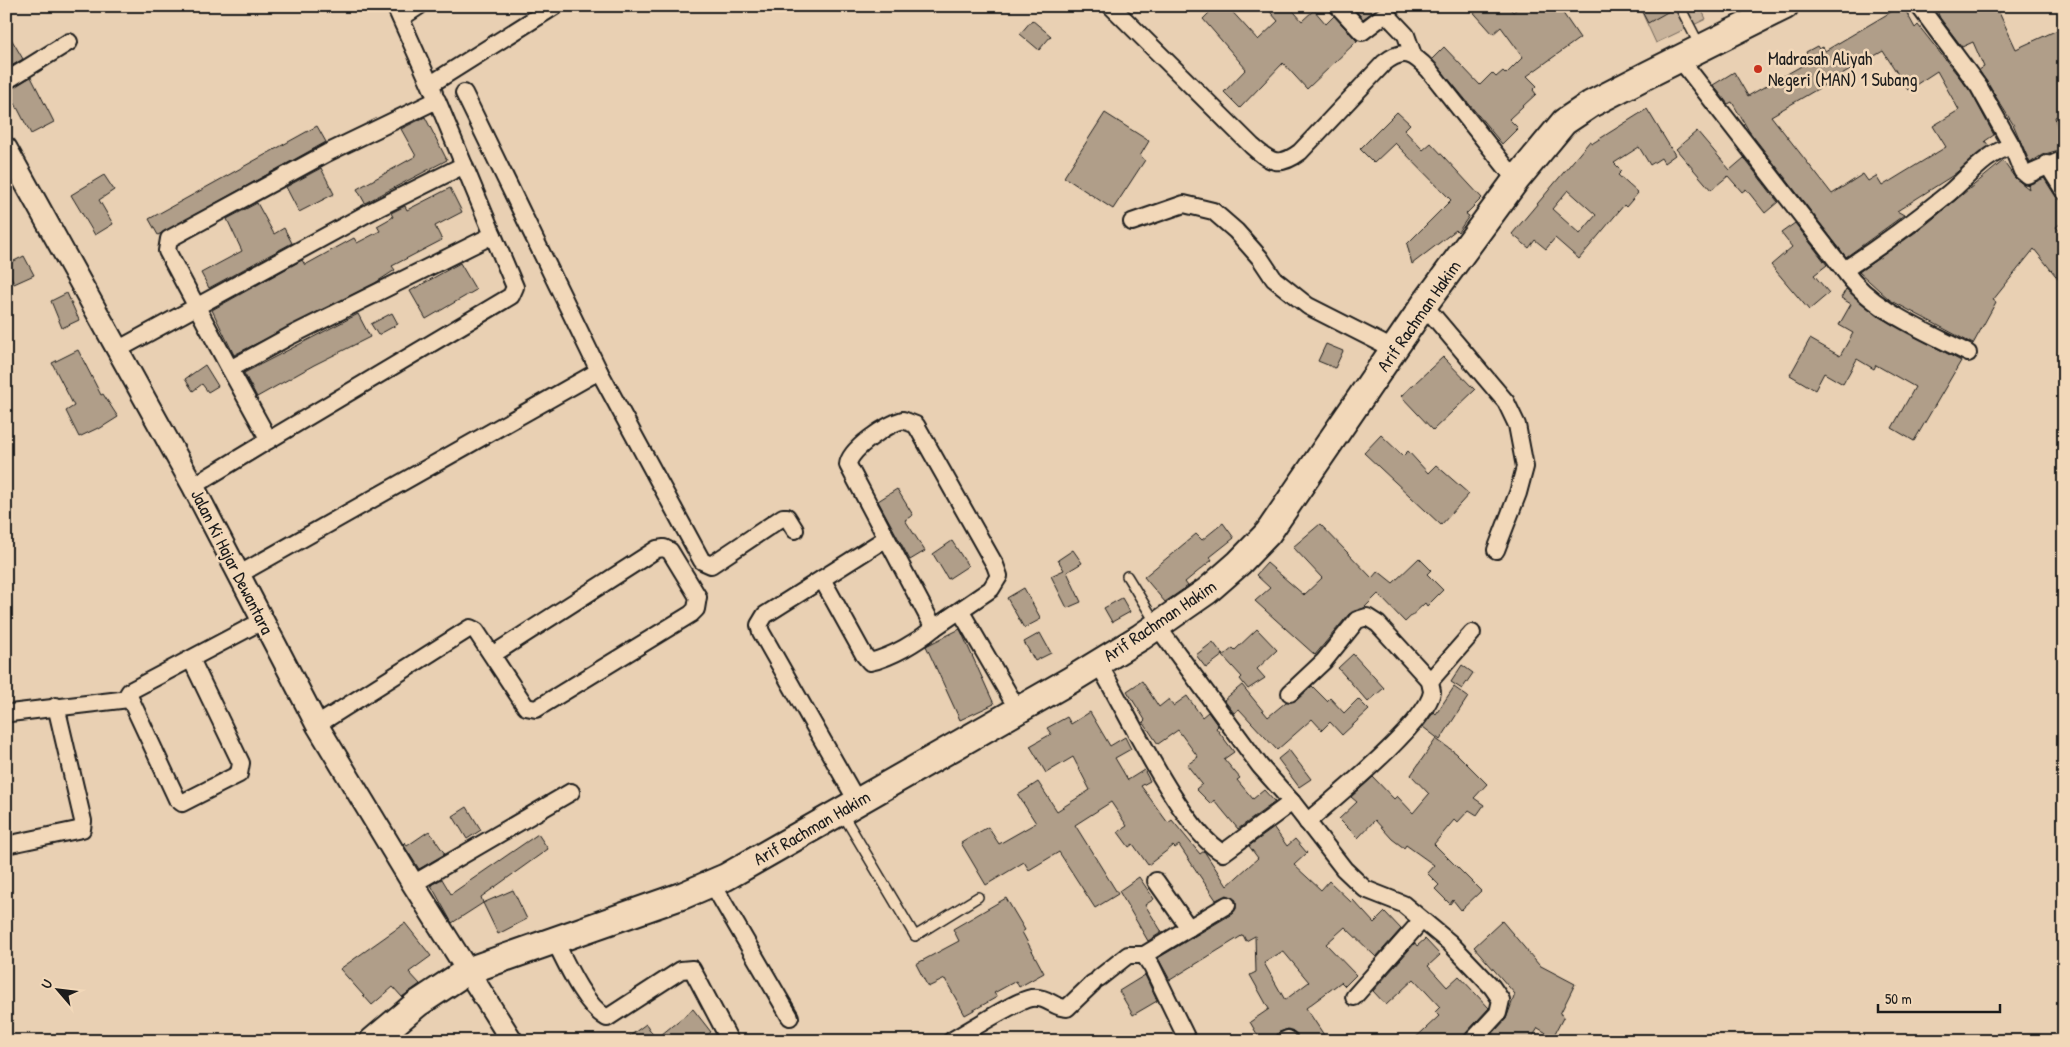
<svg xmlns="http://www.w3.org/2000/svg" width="2070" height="1047" viewBox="0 0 2070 1047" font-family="'Patrick Hand',sans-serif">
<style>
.green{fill:#c7b29a;stroke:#72675b}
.building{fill:#b09e89;stroke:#1c1c1c;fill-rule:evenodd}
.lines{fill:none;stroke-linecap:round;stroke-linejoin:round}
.service-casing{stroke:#1c1c1c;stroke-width:12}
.minor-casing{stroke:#1c1c1c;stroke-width:20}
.tertiary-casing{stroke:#1c1c1c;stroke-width:25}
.primary-casing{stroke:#1c1c1c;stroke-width:30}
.service{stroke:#f2d8b9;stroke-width:9}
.minor{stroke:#f2d8b9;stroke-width:16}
.tertiary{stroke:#f2d8b9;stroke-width:21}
.primary{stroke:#f2d8b9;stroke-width:26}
.poi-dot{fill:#c8321e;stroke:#f2d8b9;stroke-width:2}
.labels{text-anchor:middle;stroke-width:5;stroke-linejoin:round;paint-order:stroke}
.poi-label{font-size:18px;fill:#1c1c1c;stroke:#f2d8b9;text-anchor:start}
.street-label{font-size:18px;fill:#1c1c1c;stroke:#f2d8b9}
</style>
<rect width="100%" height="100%" fill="#e9d0b3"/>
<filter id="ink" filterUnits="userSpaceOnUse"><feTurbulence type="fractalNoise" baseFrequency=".02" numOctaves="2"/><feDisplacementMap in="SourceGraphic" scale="10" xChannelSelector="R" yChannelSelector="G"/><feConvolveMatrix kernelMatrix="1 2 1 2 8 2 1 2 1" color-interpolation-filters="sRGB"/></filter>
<g filter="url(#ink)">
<!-- green -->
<polygon class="green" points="1639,6 1700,6 1706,19 1656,43"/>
<!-- building -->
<g class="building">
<polygon points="1216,6 1227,6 1258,40 1278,21 1265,6 1289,6 1302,21 1314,10 1326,24 1334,16 1357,41 1307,89 1283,63 1240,108 1224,92 1246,69 1203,19"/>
<polygon points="1352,6 1381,6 1363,19"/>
<polygon points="1468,6 1508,6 1513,12 1521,6 1558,6 1580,38 1527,76 1537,86 1533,90 1536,94 1509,119 1518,128 1502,144 1432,59 1444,47 1480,85 1492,73 1496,77 1503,71 1506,74 1523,57 1501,27 1493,34"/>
<polygon points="1639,6 1678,6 1648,23"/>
<path d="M1901 6H1903L1915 28 1918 25 1971 92 1994 135 1985 141 1989 146 1952 176 1897 211 1904 215 1846 257 1749 131 1732 102 1728 104 1713 85 1734 72 1748 96 1805 64 1802 59 1808 56 1806 52 1817 46 1819 49 1823 47 1825 51ZM1883 51 1908 90 1937 71 1959 110 1933 126 1946 147 1882 186 1876 176 1868 181 1863 174 1832 194 1771 116Z"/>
<polygon points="1935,6 1996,6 2016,49 2064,27 2064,113 2055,117 2062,149 2042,155 2030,163 2013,124 1979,70 1984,67 1973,42 1962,47 1940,18"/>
<polygon points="1032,20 1051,36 1039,50 1020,34"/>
<polygon points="6,30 23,59 6,69"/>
<polygon points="31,77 54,122 31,134 8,90"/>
<path d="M1647 109 1675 155 1664 163 1661 158 1650 165 1639 147 1614 163 1622 171 1618 175 1638 193 1626 207 1624 205 1579 259 1555 238 1546 249 1535 240 1529 248 1512 234 1590 141 1593 143ZM1568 190 1596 215 1580 234 1552 209Z"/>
<polygon points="1397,112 1410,124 1404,130 1423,150 1431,143 1482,198 1466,214 1469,216 1458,232 1456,230 1412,264 1407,244 1451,200 1395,143 1374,163 1360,149"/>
<polygon points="1105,113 1149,141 1140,156 1145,160 1113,209 1064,177"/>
<polygon points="425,117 447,160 365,203 357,189 416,156 401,129"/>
<polygon points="317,126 326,142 158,235 149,219"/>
<polygon points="1697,131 1730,170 1744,158 1778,202 1765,213 1746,189 1742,192 1728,176 1711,190 1676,149"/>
<polygon points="2003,161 2015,178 2029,189 2028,185 2044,178 2056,197 2064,201 2064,221 2056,227 2064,236 2064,286 2034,249 1993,300 1996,302 1973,344 1890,300 1859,272 1923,227"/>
<polygon points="321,168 334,194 299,212 286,187"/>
<polygon points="104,175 114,190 99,200 113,224 95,235 71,195"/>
<polygon points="450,188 462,212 435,226 442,240 392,266 395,270 375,283 234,355 212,310 302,260 305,265 354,238 357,243 380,231 377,226 393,217 391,213 405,206 407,210"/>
<polygon points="257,203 274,234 284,228 292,243 209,288 201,273 242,251 227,219"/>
<polygon points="1795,223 1827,265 1814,275 1829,293 1809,310 1771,265 1792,247 1781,233"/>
<polygon points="24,256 34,275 14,284 6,265"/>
<polygon points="460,263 476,290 426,319 410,291"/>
<polygon points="1846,289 1879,317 1961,361 1914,441 1892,428 1915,387 1876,365 1874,369 1857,359 1843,384 1824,373 1815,390 1790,375 1810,339 1840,356 1853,333 1839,325 1851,304 1841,298"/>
<polygon points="67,293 79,320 62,328 51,301"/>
<polygon points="392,313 398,324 378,335 371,324"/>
<polygon points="358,314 370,337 314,365 257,397 244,373"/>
<polygon points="1326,344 1343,351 1335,368 1318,361"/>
<polygon points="78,350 101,395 103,394 118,417 99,429 98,428 79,437 66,411 74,406 52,363"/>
<polygon points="1443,357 1475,390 1433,430 1401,396"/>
<polygon points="205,365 218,386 208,392 202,384 193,391 185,379"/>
<polygon points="1381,435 1403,456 1408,451 1428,473 1436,465 1469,494 1441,525 1364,453"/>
<polygon points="897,489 913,515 905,520 925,551 910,560 878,501"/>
<polygon points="1223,523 1234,538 1210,557 1212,560 1185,582 1188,586 1165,602 1144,577 1196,534 1202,540"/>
<polygon points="1320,524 1372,578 1378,571 1393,583 1419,558 1431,570 1427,574 1443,590 1427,606 1425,603 1405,622 1378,594 1364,608 1349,614 1315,655 1255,601 1270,588 1256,575 1267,563 1304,595 1322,578 1293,547"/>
<polygon points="952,541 968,566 948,579 933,554"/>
<polygon points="1073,550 1082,563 1067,572 1081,602 1067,608 1051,576 1064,570 1058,560"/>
<polygon points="1024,588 1041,619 1024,628 1007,598"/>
<polygon points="1122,598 1130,612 1112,622 1104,608"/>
<polygon points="960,629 994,704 960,720 926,646"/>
<polygon points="1257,629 1277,650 1257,669 1265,678 1248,689 1240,679 1242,677 1223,656 1233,648 1235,650"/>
<polygon points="1040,633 1051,653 1035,661 1024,642"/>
<polygon points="1213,642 1223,655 1206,668 1196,655"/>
<polygon points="1353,654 1384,688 1368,702 1338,668"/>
<polygon points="1462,665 1473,673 1462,689 1451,682"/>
<polygon points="1142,681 1159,707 1169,699 1173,706 1187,696 1202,717 1208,712 1218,726 1216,728 1234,752 1224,759 1240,778 1237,780 1253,799 1264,790 1275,802 1238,829 1214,800 1211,804 1196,789 1202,784 1187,765 1198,757 1178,730 1158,744 1143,722 1145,720 1127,691"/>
<polygon points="1242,685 1268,717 1286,702 1297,700 1312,686 1327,701 1330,698 1344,713 1358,699 1369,710 1342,735 1330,722 1322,730 1312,719 1277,750 1239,709 1234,713 1224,700"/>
<polygon points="1454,687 1468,697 1440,740 1423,727 1434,712 1436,714"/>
<path d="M1090 712 1110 746 1125 737 1131 749 1115 758 1128 780 1144 770 1150 781 1141 786 1168 823 1172 820 1200 854 1204 851 1227 886 1258 858 1249 846 1274 828 1287 846 1295 839 1307 853 1294 865 1321 890 1329 881 1351 902 1353 900 1374 923 1385 912 1401 929 1376 957 1345 927 1326 944 1356 975 1345 986 1341 982 1306 1008 1328 1041H1298L1297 1034 1288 1029 1279 1032 1274 1041H1261L1250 1022 1269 1009 1250 975 1256 972 1255 936 1246 941 1243 935 1170 980 1158 958 1232 914 1236 909V900L1227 895 1216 900 1179 845 1175 848 1173 846 1148 865 1133 844 1129 847 1118 832 1127 826 1111 802 1075 825 1118 894 1095 908 1059 852 1029 870 1024 862 986 885 961 843 988 827 999 844 1036 823 1018 795 1038 782 1057 811 1090 790 1073 757 1046 773 1030 746 1051 734 1047 728 1067 717 1071 724ZM1283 951 1309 982 1285 1000 1264 963Z"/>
<polygon points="1436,739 1456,753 1487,784 1474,798 1484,805 1477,815 1469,810 1457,823 1454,820 1434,844 1481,891 1461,910 1453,900 1450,904 1435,889 1439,885 1427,873 1434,865 1406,845 1404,848 1392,839 1375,820 1358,838 1339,819 1357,802 1351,797 1373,777 1394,799 1397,796 1413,813 1429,794 1411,775"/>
<polygon points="1289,750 1311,779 1299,787 1278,759"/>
<polygon points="467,807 481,830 467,839 453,816"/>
<polygon points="429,831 445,854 419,869 403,844 405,842 407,846"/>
<polygon points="538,834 548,849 481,897 483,903 513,890 527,919 498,934 483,903 452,923 431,885 442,879 451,894"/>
<polygon points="1139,877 1154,899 1145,905 1162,932 1148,941 1119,891"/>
<polygon points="1006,898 1025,930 1022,932 1044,973 1019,987 1016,981 994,993 997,997 965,1015 945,979 928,987 916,964 959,941 953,929"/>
<polygon points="1502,921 1539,965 1575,984 1560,1014 1564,1016 1553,1037 1538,1028 1530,1041 1486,1041 1506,1019 1515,994 1474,947"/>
<polygon points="405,923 431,956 409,972 420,984 402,997 393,987 372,1005 340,969"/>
<polygon points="1425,939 1440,955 1428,966 1447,987 1459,976 1489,1008 1465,1034 1462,1041 1412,1041 1439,1016 1435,1012 1440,1007 1414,979 1386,1005 1373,991 1415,943 1417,946"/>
<polygon points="1145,975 1157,1001 1133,1015 1119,991"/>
<polygon points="693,1009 711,1032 700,1041 623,1041 646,1024 656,1039"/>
</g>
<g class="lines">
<!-- service casing -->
<g class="service-casing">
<g id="service">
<polyline points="1682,11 1700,46"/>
<polyline points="1127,576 1157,625"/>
<polyline points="842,813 915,936 978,897"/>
</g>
</g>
<!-- minor casing -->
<g class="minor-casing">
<g id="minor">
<polyline points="395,6 434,93"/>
<path d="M1111 6 1252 146C1270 162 1279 168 1300 152L1384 63C1404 47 1414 54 1429 70L1516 180"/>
<polyline points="1338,6 1362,32 1383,16 1389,17 1406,35 1413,55"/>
<polyline points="1919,6 1979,87 2012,146 2022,171 2027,175 2064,159"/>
<polyline points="401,18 419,6"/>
<path d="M1680 59 1844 270C1881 246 1915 221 1949 193 1970 175 1985 154 2012 146"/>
<polyline points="6,81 69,42"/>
<polyline points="431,84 555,6"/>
<polyline points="464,93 599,371 702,561 711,565 783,517 787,517 795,530"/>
<polygon points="437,100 493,235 290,336 230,369 167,251 169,239 327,153"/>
<polyline points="2047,164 2064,191"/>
<polyline points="1132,222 1184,204 1213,211 1236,231 1260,258 1274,279 1308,306 1395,350"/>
<path d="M1844 270C1872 311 1926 331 1968 353"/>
<polyline points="1424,305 1506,402 1517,425 1525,467 1518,493 1496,550"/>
<polyline points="119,349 368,213 464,165"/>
<polyline points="230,369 269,440 511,296 515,287 493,235"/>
<path d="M903 420 916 425 920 432 995 565 999 576 991 589 934 628 848 465C849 449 888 424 903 420Z"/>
<polyline points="193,486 269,440"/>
<polyline points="238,575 599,371"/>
<path d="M822 579 864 655 870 662C892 657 917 642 934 628"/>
<polyline points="961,612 1018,710"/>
<polyline points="1157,626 1260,766 1292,802 1344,869 1365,889 1403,904 1450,943 1492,987 1501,1000 1498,1013 1472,1041"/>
<polyline points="191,659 241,763 239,774 182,803 177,799 128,694 130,691 262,621"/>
<path d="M1098 663C1124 706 1182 832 1223 853L1292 802"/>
<polyline points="1430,681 1472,633"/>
<path d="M1290 693 1324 661 1357 620 1367 617 1378 624 1430 681C1430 684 1432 689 1432 692 1427 723 1333 799 1307 822"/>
<polyline points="10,713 129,699"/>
<polyline points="317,725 470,628 476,631 526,707 536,709 691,614 696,609 698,597 670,551 664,548 657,549 492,655"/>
<polyline points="857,801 761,632 759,625 765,615 885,539"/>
<polyline points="6,845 82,829 83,821 56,706"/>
<polyline points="1156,881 1189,928"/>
<polyline points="712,883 790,1017"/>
<polyline points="413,884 571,792"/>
<path d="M554 939C566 963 584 1005 607 1018L681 970 692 969 730 1041"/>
<polyline points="1144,955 1227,905"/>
<polyline points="1099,978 1128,955 1144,955 1152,967 1188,1041"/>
<polyline points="1354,997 1422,920"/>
<path d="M951 1041C969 1031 1015 1001 1031 998 1048 996 1053 1008 1067 1008L1093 983"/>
<polyline points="1284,1041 1288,1039"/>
</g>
</g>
<!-- tertiary casing -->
<g class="tertiary-casing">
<polyline id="tertiary" points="6,148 193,486 317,725 413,884 512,1041"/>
</g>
<!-- primary casing -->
<g class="primary-casing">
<polyline id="primary" points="373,1041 417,1004 467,971 684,895 726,877 1069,681 1141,637 1207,591 1239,563 1268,533 1424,305 1516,180 1564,122 1591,104 1649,74 1785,6"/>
</g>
<!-- service -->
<use href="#service" class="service"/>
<!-- minor -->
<use href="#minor" class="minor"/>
<!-- tertiary -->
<use href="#tertiary" class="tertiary"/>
<!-- primary -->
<use href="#primary" class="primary"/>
</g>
</g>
<!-- markers -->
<circle class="poi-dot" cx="1758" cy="69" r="5"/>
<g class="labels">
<!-- poi labels -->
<g class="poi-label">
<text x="1768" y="65">Madrasah Aliyah<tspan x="1768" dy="21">Negeri (MAN) 1 Subang</tspan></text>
</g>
<!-- street labels -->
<g class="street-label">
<text transform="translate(1419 316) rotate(-55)" y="6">Arif Rachman Hakim</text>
<text transform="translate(232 562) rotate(63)" y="6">Jalan Ki Hajar Dewantara</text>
<text transform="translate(1160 621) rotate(-34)" y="6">Arif Rachman Hakim</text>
<text transform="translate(812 828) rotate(-30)" y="6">Arif Rachman Hakim</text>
</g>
</g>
<!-- margin -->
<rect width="2070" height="1047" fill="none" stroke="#f2d8b9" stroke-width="25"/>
<rect x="12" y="12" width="2045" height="1022" fill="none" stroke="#1c1c1c" stroke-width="2" filter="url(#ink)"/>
<!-- north arrow -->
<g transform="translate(58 990) rotate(298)" stroke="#f2d8b9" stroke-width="4" paint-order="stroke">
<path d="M0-4L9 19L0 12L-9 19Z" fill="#1c1c1c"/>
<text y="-8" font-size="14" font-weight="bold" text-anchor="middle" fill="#1c1c1c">U</text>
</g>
<!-- scale -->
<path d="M1878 1004v8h122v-8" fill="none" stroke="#1c1c1c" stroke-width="2.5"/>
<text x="1885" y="1004" font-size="15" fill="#1c1c1c" stroke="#f2d8b9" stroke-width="4" paint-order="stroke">50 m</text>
</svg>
